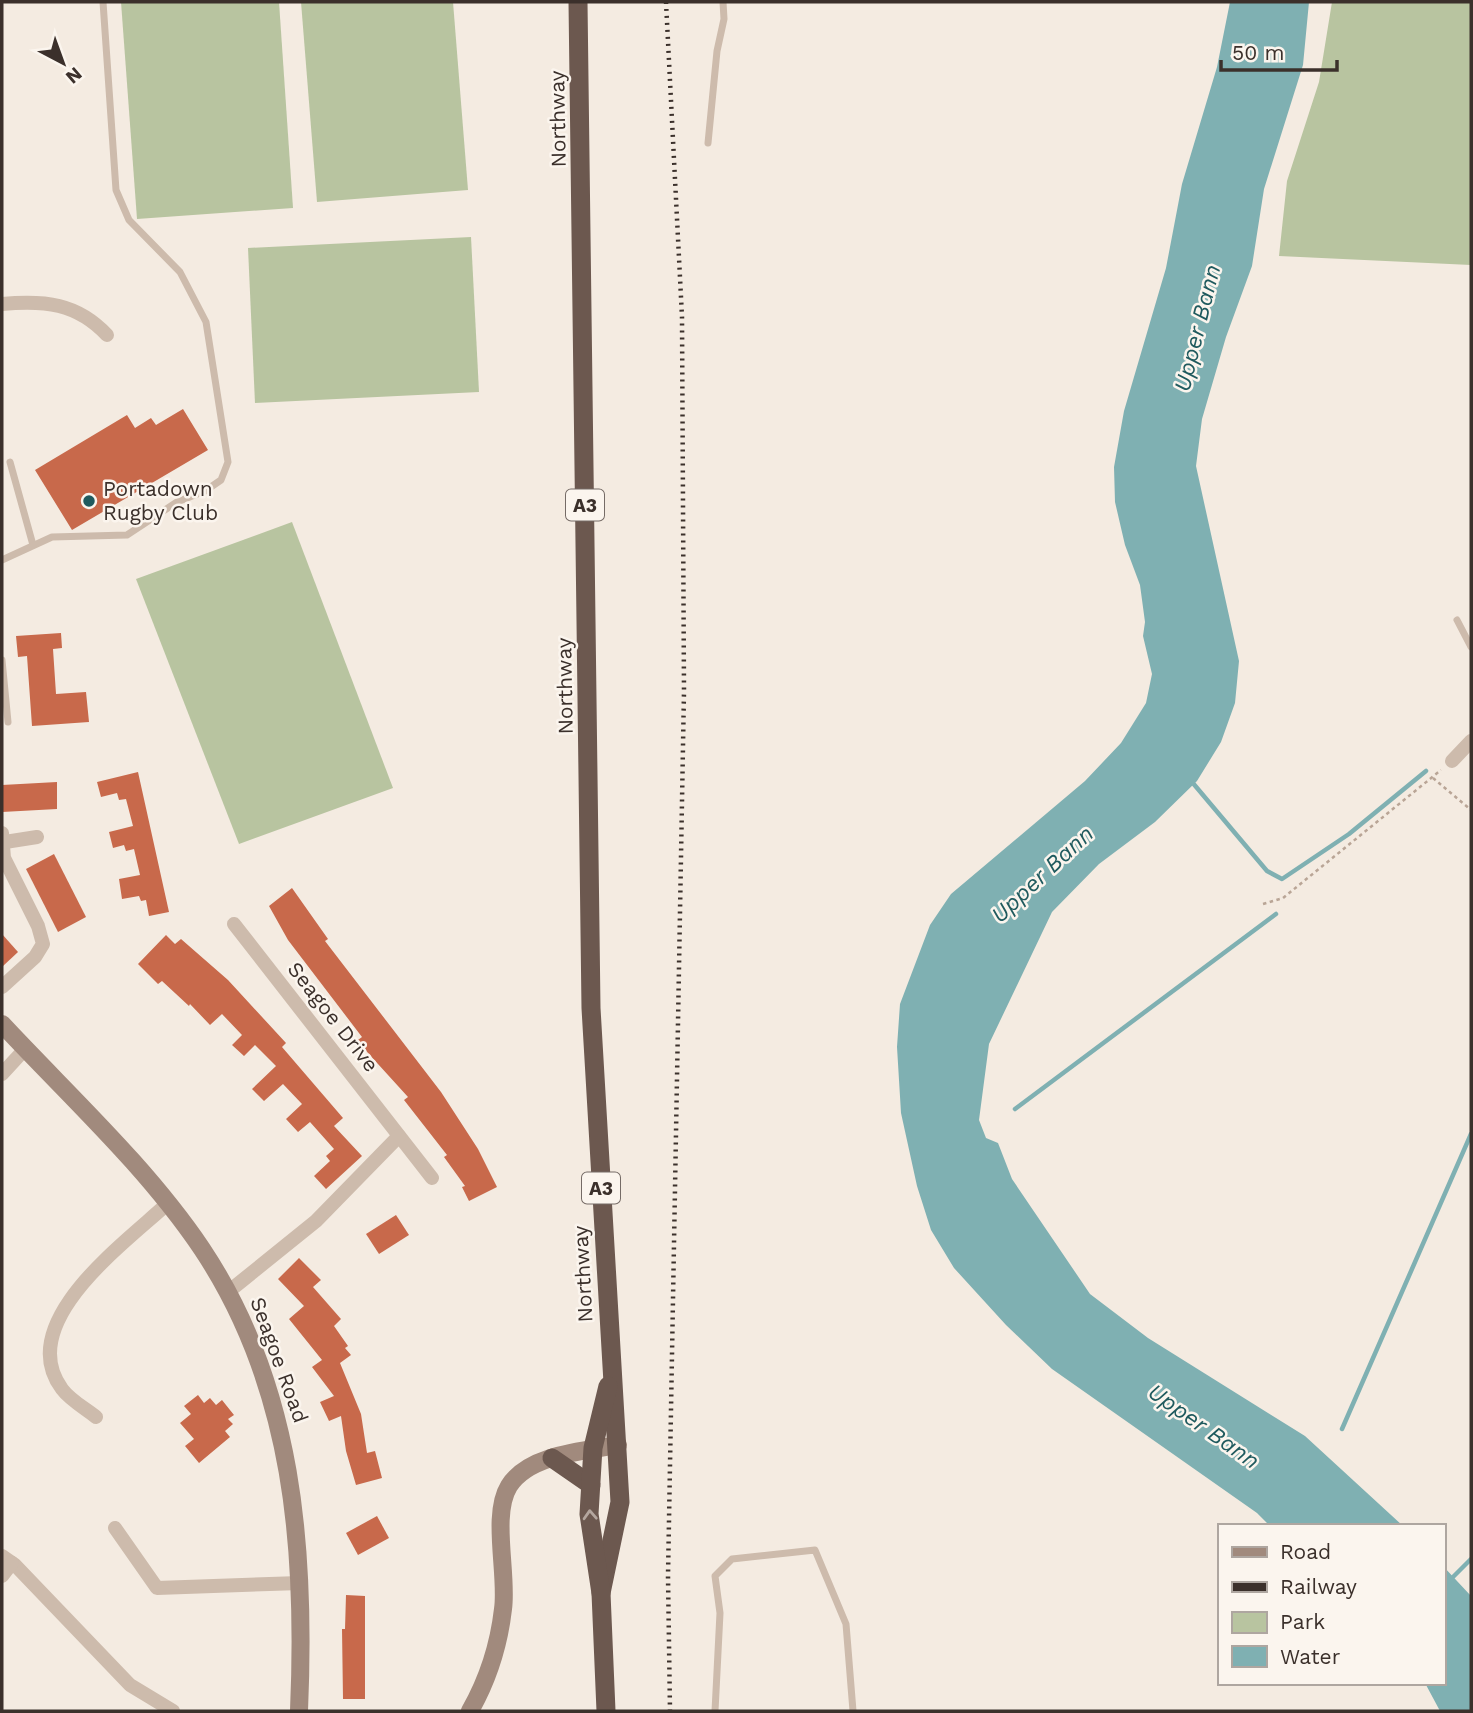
<svg xmlns="http://www.w3.org/2000/svg" width="1473" height="1713" viewBox="0 0 1473 1713" font-family="'Work Sans',sans-serif">
<style>
.green{fill:#b8c4a0}
.water{fill:#7fb0b2}
.lines{fill:none;stroke-linecap:round;stroke-linejoin:round}
.stream{stroke:#7fb0b2;stroke-width:4.5}
.building{fill:#c8694b}
.path{stroke:#b9a596;stroke-width:2.5;stroke-dasharray:3.5 3.5;stroke-linecap:butt}
.service{stroke:#cdbbac;stroke-width:7}
.minor{stroke:#cdbbac;stroke-width:14}
.secondary{stroke:#a18a7d;stroke-width:18}
.trunk{stroke:#6c584f;stroke-width:19}
.rail{stroke:#3b302b;stroke-width:4.5;stroke-dasharray:2 5;stroke-linecap:butt}
.oneway{stroke:#b4a69e}
.poi-dot{fill:#1f5a5e;stroke:#fbf5ee;stroke-width:2.5}
.labels{text-anchor:middle;stroke-width:5;stroke-linejoin:round;paint-order:stroke}
.shield{fill:#fbf5ee;stroke:#756b66;stroke-width:2}
.shield-label{font-size:19px;font-weight:bold;fill:#3b302b}
.street-label{font-size:21px;fill:#3b302b;stroke:#fbf5ee}
.poi-label{font-size:21px;fill:#3b302b;stroke:#fbf5ee;text-anchor:start}
.water-label{font-size:23px;font-style:italic;fill:#1f5a5e;stroke:#fbf5ee}
</style>
<rect width="100%" height="100%" fill="#f4ebe1"/>
<!-- green -->
<g class="green">
<polygon points="121,2 279,2 293,208 137,219"/>
<polygon points="301,2 453,2 468,190 317,202"/>
<polygon points="1332,2 1471,2 1471,265 1279,256 1287,181 1319,82"/>
<polygon points="471,237 479,392 255,403 248,248"/>
<polygon points="292,522 393,788 239,844 136,579"/>
</g>
<!-- water -->
<g class="water">
<polygon points="1230,2 1309,2 1303,65 1264,189 1252,266 1226,337 1202,419 1196,466 1239,661 1235,703 1221,742 1197,781 1155,822 1099,864 1052,912 989,1044 979,1120 986,1138 998,1143 1012,1179 1090,1294 1148,1338 1305,1436 1403,1526 1270,1526 1257,1513 1052,1369 1006,1325 954,1268 931,1230 917,1186 901,1113 897,1047 900,1004 930,925 951,894 1085,781 1121,743 1146,703 1152,674 1143,636 1145,622 1140,585 1125,545 1115,502 1114,467 1124,411 1166,268 1182,184 1217,67"/>
<polygon points="1443,1566 1471,1596 1471,1711 1440,1711 1425,1683 1443,1683"/>
</g>
<g class="lines">
<!-- stream -->
<g class="stream">
<polyline points="1192,782 1267,871 1282,879 1349,834 1426,771"/>
<polyline points="1015,1109 1276,914"/>
<polyline points="1342,1429 1471,1134"/>
<polyline points="1443,1587 1471,1559"/>
</g>
</g>
<!-- building -->
<g class="building">
<polygon points="183,409 208,450 72,530 35,470 127,415 135,428 151,418 156,425"/>
<polygon points="61,633 62,648 53,649 56,694 86,692 89,722 32,726 27,656 18,657 16,636"/>
<polygon points="138,772 169,912 149,916 146,900 141,901 139,896 122,899 119,879 140,875 134,849 126,851 124,845 113,848 109,832 133,826 126,799 119,800 117,793 101,797 97,782"/>
<polygon points="57,782 57,809 2,812 2,785"/>
<polygon points="54,854 86,917 58,932 26,869"/>
<polygon points="292,888 328,939 325,941 441,1092 478,1149 497,1187 469,1201 462,1187 465,1186 444,1157 447,1155 404,1100 408,1097 368,1053 358,1040 362,1037 288,940 269,906"/>
<polygon points="2,934 18,952 2,967"/>
<polygon points="166,935 175,944 181,939 228,980 286,1043 282,1047 343,1118 334,1126 362,1156 326,1189 314,1176 330,1161 326,1156 334,1149 310,1122 298,1132 286,1119 302,1104 283,1084 264,1101 252,1089 276,1066 255,1045 244,1056 232,1045 242,1035 222,1014 210,1025 190,1004 189,1006 162,981 158,984 138,964"/>
<polygon points="396,1215 409,1235 379,1254 366,1234"/>
<polygon points="299,1258 321,1280 313,1287 341,1319 334,1326 348,1346 345,1348 351,1355 340,1363 361,1414 367,1453 375,1451 382,1478 356,1485 346,1451 341,1416 329,1421 320,1402 334,1396 312,1367 322,1360 289,1319 304,1306 278,1279"/>
<polygon points="198,1395 204,1403 210,1398 216,1405 222,1400 234,1415 228,1419 233,1424 225,1431 230,1437 199,1463 185,1446 194,1439 180,1423 191,1414 184,1406"/>
<polygon points="377,1516 389,1538 358,1555 346,1533"/>
<polygon points="346,1595 365,1596 365,1699 343,1699 342,1629 345,1629"/>
</g>
<g class="lines">
<!-- path -->
<g class="path">
<polyline points="1433,778 1471,810"/>
<polyline points="1263,904 1283,898 1441,770"/>
</g>
<!-- service -->
<g class="service">
<polyline points="708,143 717,51 724,19 723,2"/>
<polyline points="10,462 33,545"/>
<polyline points="2,560 52,537 127,535 177,502 205,491 221,480 228,462 206,322 180,272 129,220 116,190 103,2"/>
<polyline points="1457,620 1471,647"/>
<polyline points="2,660 8,722"/>
<polyline points="715,1711 720,1613 715,1576 732,1559 815,1550 846,1624 853,1711"/>
</g>
<!-- minor -->
<g class="minor">
<path d="M2 304C44 300 77 303 107 335"/>
<polyline points="1452,761 1471,741"/>
<polyline points="2,833 4,858 38,926 43,944 35,957 2,987"/>
<polyline points="5,842 37,837"/>
<polyline points="234,924 432,1178"/>
<polyline points="2,1074 25,1049"/>
<polyline points="228,1292 316,1221 399,1136"/>
<path d="M96 1417C86 1409 70 1400 62 1389 13 1323 125 1243 167 1204"/>
<polyline points="115,1528 157,1588 300,1583"/>
<polyline points="2,1556 15,1565 130,1685 173,1711"/>
<polyline points="2,1576 12,1563"/>
</g>
<!-- secondary -->
<g class="secondary">
<path d="M2 1024C70 1097 146 1166 202 1249 294 1387 306 1550 299 1711"/>
<path d="M470 1711C487 1681 499 1644 503 1609 508 1575 491 1515 509 1486 529 1454 585 1451 618 1445"/>
</g>
<!-- trunk -->
<g class="trunk">
<polyline points="578,2 591,1008 620,1502 601,1593"/>
<polyline points="552,1458 591,1485"/>
<polyline points="606,1711 601,1593 589,1514 593,1448 608,1386"/>
</g>
<!-- rail -->
<polyline class="rail" points="666,2 682,317 684,691 668,1576 670,1711"/>
</g>
<!-- one-way arrows -->
<defs><path id="oneway-chevron" d="M-2-3.5L2.5 0L-2 3.5" fill="none" stroke-width="1.6" stroke-linecap="round" stroke-linejoin="round" transform="scale(1.75)"/></defs>
<use class="oneway" href="#oneway-chevron" transform="translate(590 1515) rotate(-93)"/>
<!-- markers -->
<circle class="poi-dot" cx="89" cy="501" r="7"/>
<g class="labels">
<!-- shield labels -->
<g class="shield">
<rect x="566" y="489.5" width="38" height="31" rx="5"/>
<rect x="582" y="1172.5" width="38" height="31" rx="5"/>
</g>
<g class="shield-label">
<text x="585" y="512">A3</text>
<text x="601" y="1195">A3</text>
</g>
<!-- street labels -->
<g class="street-label">
<text transform="translate(558 119) rotate(-91)" y="7">Northway</text>
<text transform="translate(565 686) rotate(-91)" y="7">Northway</text>
<text transform="translate(333 1017) rotate(52)" y="7">Seagoe Drive</text>
<text transform="translate(583 1274) rotate(-93)" y="7">Northway</text>
<text transform="translate(279 1360) rotate(70)" y="7">Seagoe Road</text>
</g>
<!-- poi labels -->
<g class="poi-label">
<text x="103" y="496">Portadown<tspan x="103" dy="24">Rugby Club</tspan></text>
</g>
<!-- water labels -->
<g class="water-label">
<text transform="translate(1197 328) rotate(-76)" y="8">Upper Bann</text>
<text transform="translate(1042 874) rotate(-43)" y="8">Upper Bann</text>
<text transform="translate(1204 1426) rotate(35)" y="8">Upper Bann</text>
</g>
</g>
<!-- border -->
<rect width="1473" height="1713" fill="none" stroke="#3b302b" stroke-width="7"/>
<!-- legend -->
<rect x="1218" y="1524" width="228" height="161" fill="#fbf5ee" stroke="#aea6a0" stroke-width="2"/>
<rect x="1232" y="1547" width="35" height="10" fill="#a18a7d" stroke="#aea6a0" stroke-width="2"/>
<text x="1280" y="1559" font-size="21" fill="#3b302b">Road</text>
<rect x="1232" y="1582" width="35" height="10" fill="#3b302b" stroke="#aea6a0" stroke-width="2"/>
<text x="1280" y="1594" font-size="21" fill="#3b302b">Railway</text>
<rect x="1232" y="1612" width="35" height="21" fill="#b8c4a0" stroke="#aea6a0" stroke-width="2"/>
<text x="1280" y="1629" font-size="21" fill="#3b302b">Park</text>
<rect x="1232" y="1646" width="35" height="21" fill="#7fb0b2" stroke="#aea6a0" stroke-width="2"/>
<text x="1280" y="1664" font-size="21" fill="#3b302b">Water</text>
<!-- north arrow -->
<g transform="translate(63 63) rotate(139)" stroke="#fbf5ee" stroke-width="5" paint-order="stroke">
<path d="M0-5L12 26L0 18L-12 26Z" fill="#3b302b"/>
<text y="-10" font-size="19" font-weight="bold" text-anchor="middle" fill="#3b302b">N</text>
</g>
<!-- scale -->
<path d="M1221 60v10h116v-10" fill="none" stroke="#3b302b" stroke-width="3.5"/>
<text x="1232" y="60" font-size="21" fill="#3b302b" stroke="#fbf5ee" stroke-width="5" paint-order="stroke">50 m</text>
</svg>
